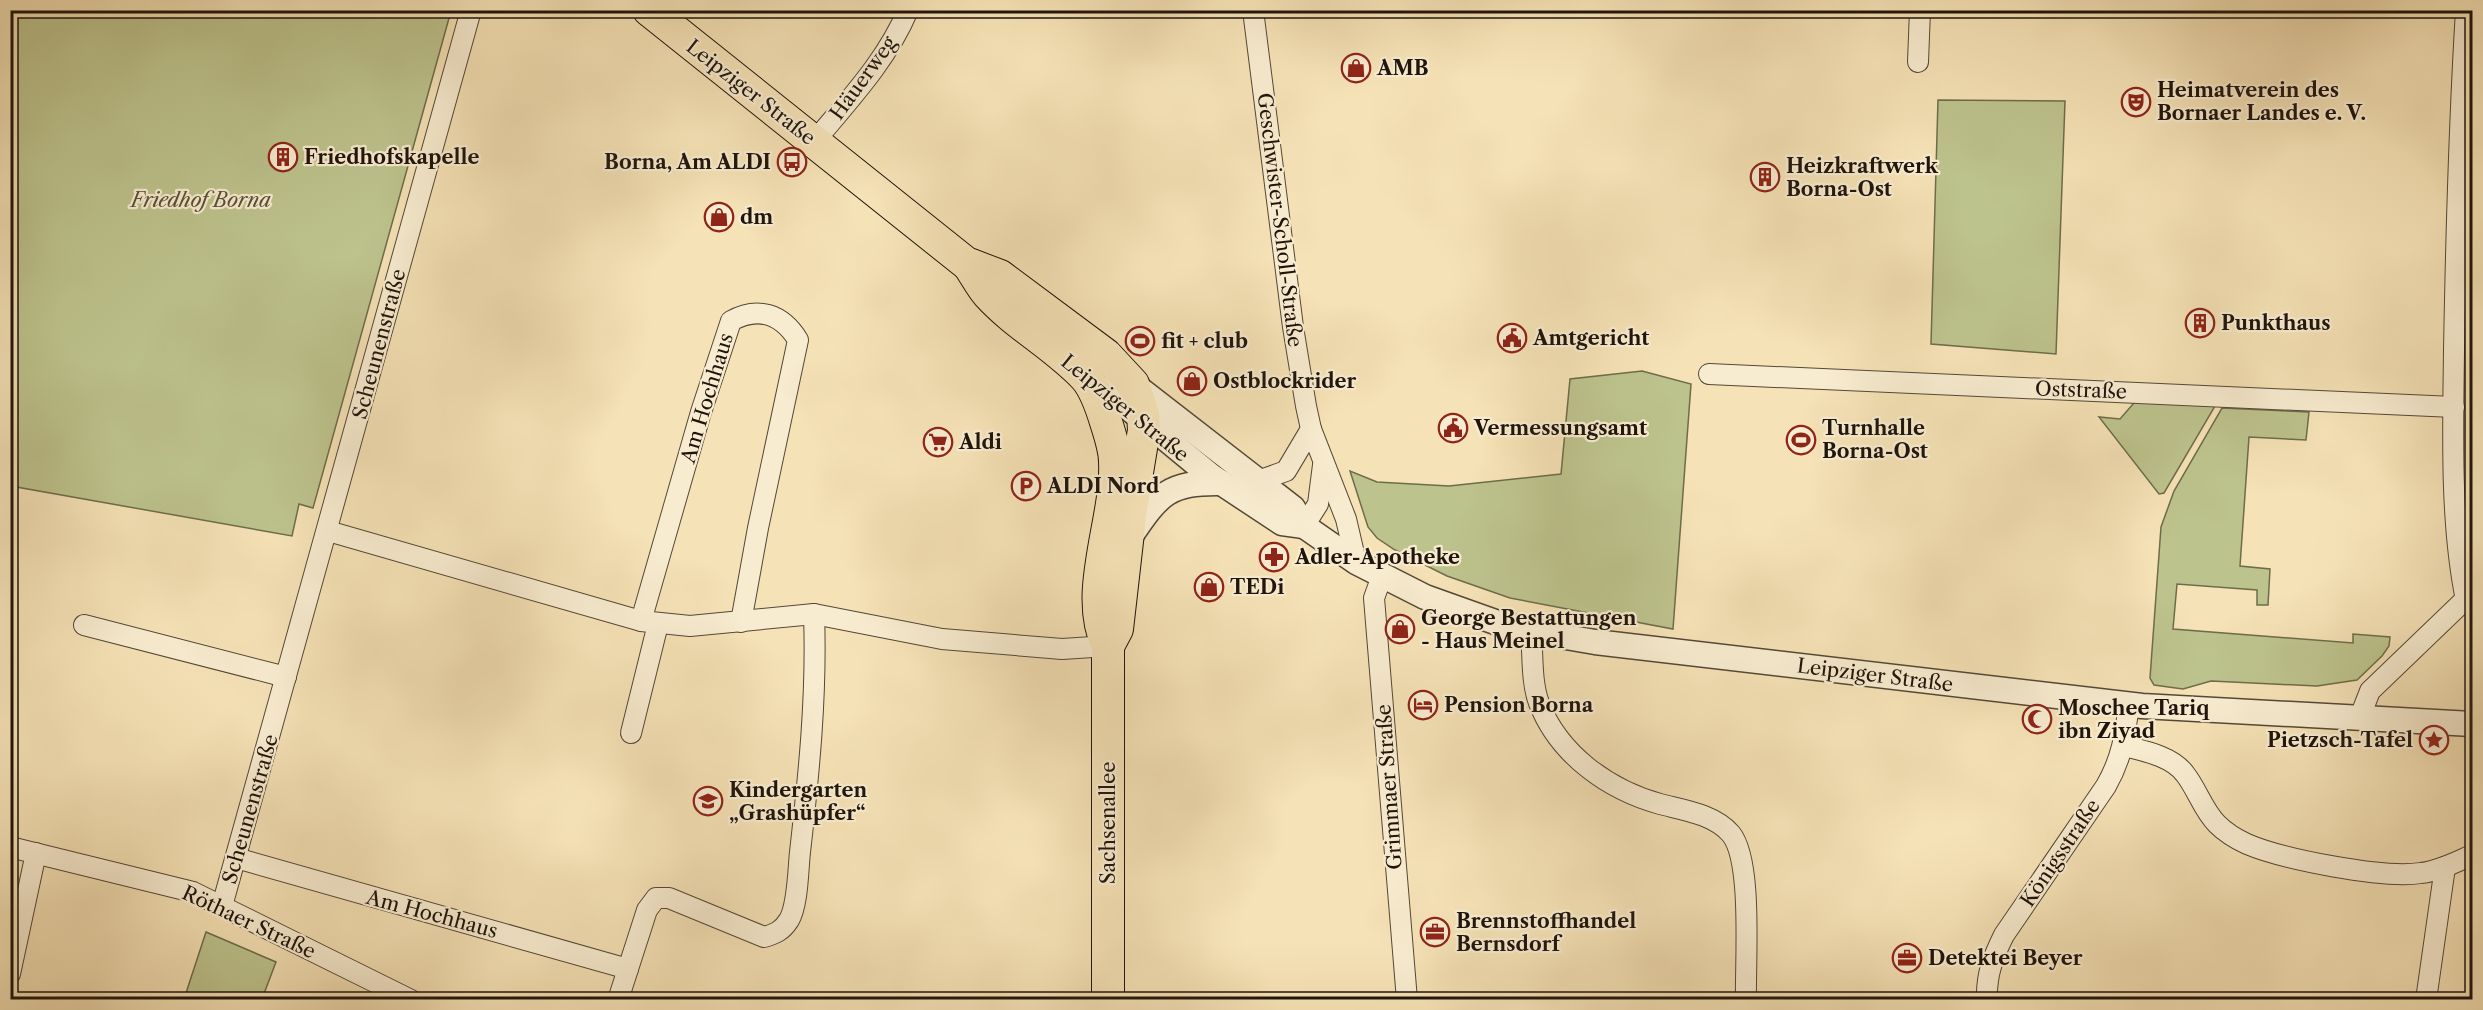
<svg xmlns="http://www.w3.org/2000/svg" width="2483" height="1010" viewBox="0 0 2483 1010" font-family="'Libre Caslon Text',serif">
<style>
.green{fill:#bdc38d;stroke:#6e6c4c;stroke-width:1.5}
.lines{fill:none;stroke-linecap:round;stroke-linejoin:round}
.minor-casing{stroke:#544836;stroke-width:22}
.tertiary-casing{stroke:#544836;stroke-width:27}
.primary-casing{stroke:#1e140c;stroke-width:34}
.minor{stroke:#f8ecd0;stroke-width:20}
.tertiary{stroke:#f8ecd0;stroke-width:24}
.primary{stroke:#f5e2b6;stroke-width:32}
.labels{text-anchor:middle;stroke-width:4.5;stroke-linejoin:round;paint-order:stroke}
.poi-label{font-size:20px;font-weight:bold;fill:#1e140c;stroke:#f8ecd0;text-anchor:start}
.street-label{font-size:20px;fill:#1e140c;stroke:#f8ecd0}
.park-label{font-size:20px;font-style:italic;fill:#565139;stroke:#f8ecd0}
</style>
<rect width="100%" height="100%" fill="#f5e2b6"/>
<filter id="stains"><feTurbulence type="fractalNoise" baseFrequency=".00333" numOctaves="4"/><feColorMatrix values="0 0 0 0 .2 0 0 0 0 .09 0 0 0 0 .02 0 0 0 .5 -.17"/></filter>
<radialGradient id="worn" r=".72"><stop offset=".6" stop-color="#630" stop-opacity="0"/><stop offset="1" stop-color="#630" stop-opacity=".3"/></radialGradient>
<!-- green -->
<g class="green">
<polygon points="10,11 451,11 313,508 299,504 292,536 11,486"/>
<polygon points="1938,100 2065,101 2056,354 1931,344"/>
<polygon points="1642,371 1691,384 1673,629 1510,598 1447,576 1395,550 1377,538 1368,527 1350,471 1377,482 1449,486 1561,474 1570,379"/>
<polygon points="2140,396 2218,401 2164,493 2159,494 2099,417 2120,419"/>
<polygon points="2222,408 2309,412 2306,440 2249,437 2240,566 2270,569 2268,605 2257,605 2257,590 2177,584 2173,629 2353,643 2353,634 2390,637 2389,646 2382,656 2357,680 2317,686 2211,681 2183,689 2154,685 2150,678 2161,527 2174,491"/>
<polygon points="206,932 276,962 262,999 184,999"/>
</g>
<g class="lines">
<!-- minor casing -->
<g class="minor-casing">
<g id="minor">
<polyline points="1253,10 1293,327 1306,406 1311,429 1346,519 1356,562"/>
<polyline points="1918,62 1920,10"/>
<path d="M814 142C849 100 887 60 908 10"/>
<polyline points="1709,374 2454,407"/>
<polyline points="1258,481 1286,471 1311,429"/>
<polyline points="1304,526 1318,504 1323,465"/>
<polyline points="328,531 641,621 690,626 814,614 942,639 1062,649 1108,646"/>
<polyline points="1382,576 1374,598 1407,1000"/>
<path d="M2466 600C2450 522 2453 430 2454 351 2456 237 2459 124 2466 10"/>
<path d="M641 621 701 412 731 321C758 306 782 314 798 340L758 528 741 622"/>
<polyline points="84,625 286,677"/>
<path d="M1531 631C1533 653 1531 682 1539 703 1559 755 1609 790 1660 804 1683 810 1714 814 1731 834 1753 861 1745 962 1746 1000"/>
<polyline points="2362,719 2363,709 2370,691 2472,593"/>
<polyline points="631,733 658,624"/>
<path d="M2124 746C2144 751 2172 756 2185 774 2197 789 2203 810 2217 824 2225 832 2236 839 2247 844 2282 859 2383 879 2421 873 2439 871 2456 862 2472 855"/>
<polyline points="10,847 193,892 411,1000"/>
<polyline points="236,858 628,969"/>
<polyline points="222,906 471,10"/>
<polyline points="10,974 36,853"/>
<path d="M618 1000 647 910 656 898H669L764 937C775 934 782 931 789 920 798 905 798 870 800 852 809 773 817 694 814 614"/>
<path d="M1987 1000C1986 975 1993 957 2004 935L2106 786C2122 758 2125 736 2129 704"/>
<polyline points="2426,1000 2445,867"/>
</g>
</g>
<!-- tertiary casing -->
<g class="tertiary-casing">
<g id="tertiary">
<polyline points="1087,379 1131,410 1211,476 1282,523 1304,526"/>
<polyline points="1133,384 1293,508 1304,526 1356,562 1425,597 1498,623 1531,631 1595,642 2142,706 2472,724"/>
<path d="M1130 537C1159 494 1168 482 1222 483"/>
</g>
</g>
<!-- primary casing -->
<g class="primary-casing">
<g id="primary">
<polyline points="649,10 966,263 1000,276 1106,355 1133,384 1143,414 1144,430 1130,515 1117,629 1108,646"/>
<path d="M970 267C976 276 981 286 988 294 1016 325 1056 346 1085 377 1094 387 1102 409 1106 422 1110 435 1115 449 1115 462 1118 518 1082 593 1108 646V1000"/>
</g>
</g>
<!-- minor -->
<use href="#minor" class="minor"/>
<!-- tertiary -->
<use href="#tertiary" class="tertiary"/>
<!-- primary -->
<use href="#primary" class="primary"/>
</g>
<!-- icons -->
<defs>
<g id="shop-ring" transform="scale(1.5)"><circle r="9.5" fill="#f8ecd0" stroke="#8f2418" stroke-width="1.5"/><path d="M-5-2.5h2.3a2.7 3.5 0 0 1 5.4 0H5L5.5 6h-11ZM-1.5-2.5h3a1.5 2.3 0 0 0-3 0Z" fill="#8f2418"/></g>
<g id="theatre-ring" transform="scale(1.5)"><circle r="9.5" fill="#f8ecd0" stroke="#8f2418" stroke-width="1.5"/><path d="M-5-5.5Q0-4 5-5.5V0Q5 5 0 6Q-5 5-5 0ZM-3.3-2.5H-1v1.5H-3.3ZM1-2.5H3.3v1.5H1ZM-2.8 1Q0 5.5 2.8 1Z" fill="#8f2418"/></g>
<g id="building-ring" transform="scale(1.5)"><circle r="9.5" fill="#f8ecd0" stroke="#8f2418" stroke-width="1.5"/><path d="M-4-6H4V6H1V3H-1V6H-4ZM-2.5-4.3h1.7v1.8h-1.7ZM.8-4.3h1.7v1.8H.8ZM-2.5-1h1.7V.8h-1.7ZM.8-1h1.7V.8H.8Z" fill="#8f2418"/></g>
<g id="bus-ring" transform="scale(1.5)"><circle r="9.5" fill="#f8ecd0" stroke="#8f2418" stroke-width="1.5"/><path d="M-5-6H5V4H4V6H2V4H-2V6H-4V4H-5ZM-3.5-4V0h7V-4ZM-3.5 1.2v1.5H-2V1.2ZM2 1.2v1.5H3.5V1.2Z" fill="#8f2418"/></g>
<g id="civic-ring" transform="scale(1.5)"><circle r="9.5" fill="#f8ecd0" stroke="#8f2418" stroke-width="1.5"/><path d="M-.6-6.5H3V-4.5H.6V-3L4-1V1h2V6H-6V1h2V-1L-.6-3ZM-1.2 2.5V6h2.4V2.5Z" fill="#8f2418"/></g>
<g id="stadium-ring" transform="scale(1.5)"><circle r="9.5" fill="#f8ecd0" stroke="#8f2418" stroke-width="1.5"/><path d="M0-5a6.5 5 0 1 0 0 10a6.5 5 0 1 0 0-10ZM-3.5-1.8h7v3.6h-7Z" fill="#8f2418"/></g>
<g id="supermarket-ring" transform="scale(1.5)"><circle r="9.5" fill="#f8ecd0" stroke="#8f2418" stroke-width="1.5"/><path d="M-6-5.5h2.5l.6 2H6L4.5 2H-2.5L-4.4-4H-6ZM-1.5 3.2a1.3 1.3 0 1 0 .1 0ZM3 3.2a1.3 1.3 0 1 0 .1 0Z" fill="#8f2418"/></g>
<g id="parking-ring" transform="scale(1.5)"><circle r="9.5" fill="#f8ecd0" stroke="#8f2418" stroke-width="1.5"/><path d="M-3.5-5.5H1a3.5 3.5 0 0 1 0 7H-1V5.5H-3.5ZM-1-3.4V-.6H.8a1.4 1.4 0 0 0 0-2.8Z" fill="#8f2418"/></g>
<g id="pharmacy-ring" transform="scale(1.5)"><circle r="9.5" fill="#f8ecd0" stroke="#8f2418" stroke-width="1.5"/><path d="M-2-6h4v4h4v4h-4v4h-4v-4h-4v-4h4Z" fill="#8f2418"/></g>
<g id="hotel-ring" transform="scale(1.5)"><circle r="9.5" fill="#f8ecd0" stroke="#8f2418" stroke-width="1.5"/><path d="M-6-4.5h1.5V1H6V5H4.5V3h-9V5H-6ZM-4 0a1.8 1.8 0 1 1 3.6 0ZM.5 0V-2.5h3Q6-2.5 6 0Z" fill="#8f2418"/></g>
<g id="mosque-ring" transform="scale(1.5)"><circle r="9.5" fill="#f8ecd0" stroke="#8f2418" stroke-width="1.5"/><path d="M3.5-4.9A6 6 0 1 0 3.5 4.9A5 5 0 1 1 3.5-4.9Z" fill="#8f2418"/></g>
<g id="sight-ring" transform="scale(1.5)"><circle r="9.5" fill="#f8ecd0" stroke="#8f2418" stroke-width="1.5"/><path d="M0-6L1.8-2.2L6-1.7L2.9 1.2L3.7 5.4L0 3.3L-3.7 5.4L-2.9 1.2L-6-1.7L-1.8-2.2Z" fill="#8f2418"/></g>
<g id="school-ring" transform="scale(1.5)"><circle r="9.5" fill="#f8ecd0" stroke="#8f2418" stroke-width="1.5"/><path d="M0-5L7-2L0 1L-7-2ZM-4 1L0 2.5L4 1V4Q0 6-4 4Z" fill="#8f2418"/></g>
<g id="office-ring" transform="scale(1.5)"><circle r="9.5" fill="#f8ecd0" stroke="#8f2418" stroke-width="1.5"/><path d="M-6-3h4V-5.5h4V-3h4V5H-6ZM-1-4.5V-3h2v-1.5ZM-6 0V1H6V0Z" fill="#8f2418"/></g>
</defs>
<g fill-rule="evenodd">
<use href="#shop-ring" x="1356" y="68"/>
<use href="#theatre-ring" x="2136" y="102"/>
<use href="#building-ring" x="283" y="157"/>
<use href="#bus-ring" x="792" y="162"/>
<use href="#building-ring" x="1765" y="177"/>
<use href="#shop-ring" x="719" y="217"/>
<use href="#building-ring" x="2200" y="323"/>
<use href="#civic-ring" x="1512" y="338"/>
<use href="#stadium-ring" x="1140" y="341"/>
<use href="#shop-ring" x="1192" y="381"/>
<use href="#civic-ring" x="1453" y="428"/>
<use href="#stadium-ring" x="1801" y="440"/>
<use href="#supermarket-ring" x="938" y="442"/>
<use href="#parking-ring" x="1026" y="486"/>
<use href="#pharmacy-ring" x="1274" y="557"/>
<use href="#shop-ring" x="1209" y="587"/>
<use href="#shop-ring" x="1400" y="629"/>
<use href="#hotel-ring" x="1423" y="705"/>
<use href="#mosque-ring" x="2037" y="719"/>
<use href="#sight-ring" x="2434" y="740"/>
<use href="#school-ring" x="708" y="801"/>
<use href="#office-ring" x="1435" y="932"/>
<use href="#office-ring" x="1907" y="958"/>
</g>
<g class="labels">
<!-- poi labels -->
<g class="poi-label">
<text x="1377" y="75">AMB</text>
<text x="2157" y="97">Heimatverein des<tspan x="2157" dy="23">Bornaer Landes e. V.</tspan></text>
<text x="304" y="164">Friedhofskapelle</text>
<text x="771" y="169" text-anchor="end">Borna, Am ALDI</text>
<text x="1786" y="173">Heizkraftwerk<tspan x="1786" dy="23">Borna-Ost</tspan></text>
<text x="740" y="224">dm</text>
<text x="2221" y="330">Punkthaus</text>
<text x="1533" y="345">Amtgericht</text>
<text x="1161" y="348">fit + club</text>
<text x="1213" y="388">Ostblockrider</text>
<text x="1474" y="435">Vermessungsamt</text>
<text x="1822" y="435">Turnhalle<tspan x="1822" dy="23">Borna-Ost</tspan></text>
<text x="959" y="449">Aldi</text>
<text x="1047" y="493">ALDI Nord</text>
<text x="1295" y="564">Adler-Apotheke</text>
<text x="1230" y="594">TEDi</text>
<text x="1421" y="625">George Bestattungen<tspan x="1421" dy="23">- Haus Meinel</tspan></text>
<text x="1444" y="712">Pension Borna</text>
<text x="2058" y="715">Moschee Tariq<tspan x="2058" dy="23">ibn Ziyad</tspan></text>
<text x="2413" y="747" text-anchor="end">Pietzsch-Tafel</text>
<text x="729" y="797">Kindergarten<tspan x="729" dy="23">„Grashüpfer“</tspan></text>
<text x="1456" y="928">Brennstoffhandel<tspan x="1456" dy="23">Bernsdorf</tspan></text>
<text x="1928" y="965">Detektei Beyer</text>
</g>
<!-- street labels -->
<g class="street-label">
<text transform="translate(863 78) rotate(-54)" y="7">Häuerweg</text>
<text transform="translate(751 92) rotate(38)" y="7">Leipziger Straße</text>
<text transform="translate(1280 220) rotate(83)" y="7">Geschwister-Scholl-Straße</text>
<text transform="translate(379 344) rotate(-75)" y="7">Scheunenstraße</text>
<text transform="translate(2081 390) rotate(2)" y="7">Oststraße</text>
<text transform="translate(707 398) rotate(-73)" y="7">Am Hochhaus</text>
<text transform="translate(1125 408) rotate(39)" y="7">Leipziger Straße</text>
<text transform="translate(1875 675) rotate(7)" y="7">Leipziger Straße</text>
<text transform="translate(1389 787) rotate(-94)" y="7">Grimmaer Straße</text>
<text transform="translate(250 809) rotate(-74)" y="7">Scheunenstraße</text>
<text transform="translate(1108 823) rotate(-90)" y="7">Sachsenallee</text>
<text transform="translate(2060 853) rotate(-56)" y="7">Königsstraße</text>
<text transform="translate(432 914) rotate(15)" y="7">Am Hochhaus</text>
<text transform="translate(249 922) rotate(25)" y="7">Röthaer Straße</text>
</g>
<!-- park labels -->
<g class="park-label">
<text x="201" y="207">Friedhof Borna</text>
</g>
</g>
<!-- margin -->
<rect width="2483" height="1010" fill="none" stroke="#f5e2b6" stroke-width="36"/>
<rect x="12" y="12" width="2459" height="986" fill="none" stroke="#1e140c" stroke-width="3"/>
<rect x="18" y="18" width="2447" height="974" fill="none" stroke="#1e140c" stroke-width="1.5"/>
<rect width="100%" height="100%" filter="url(#stains)"/>
<rect width="100%" height="100%" fill="url(#worn)"/>
</svg>
